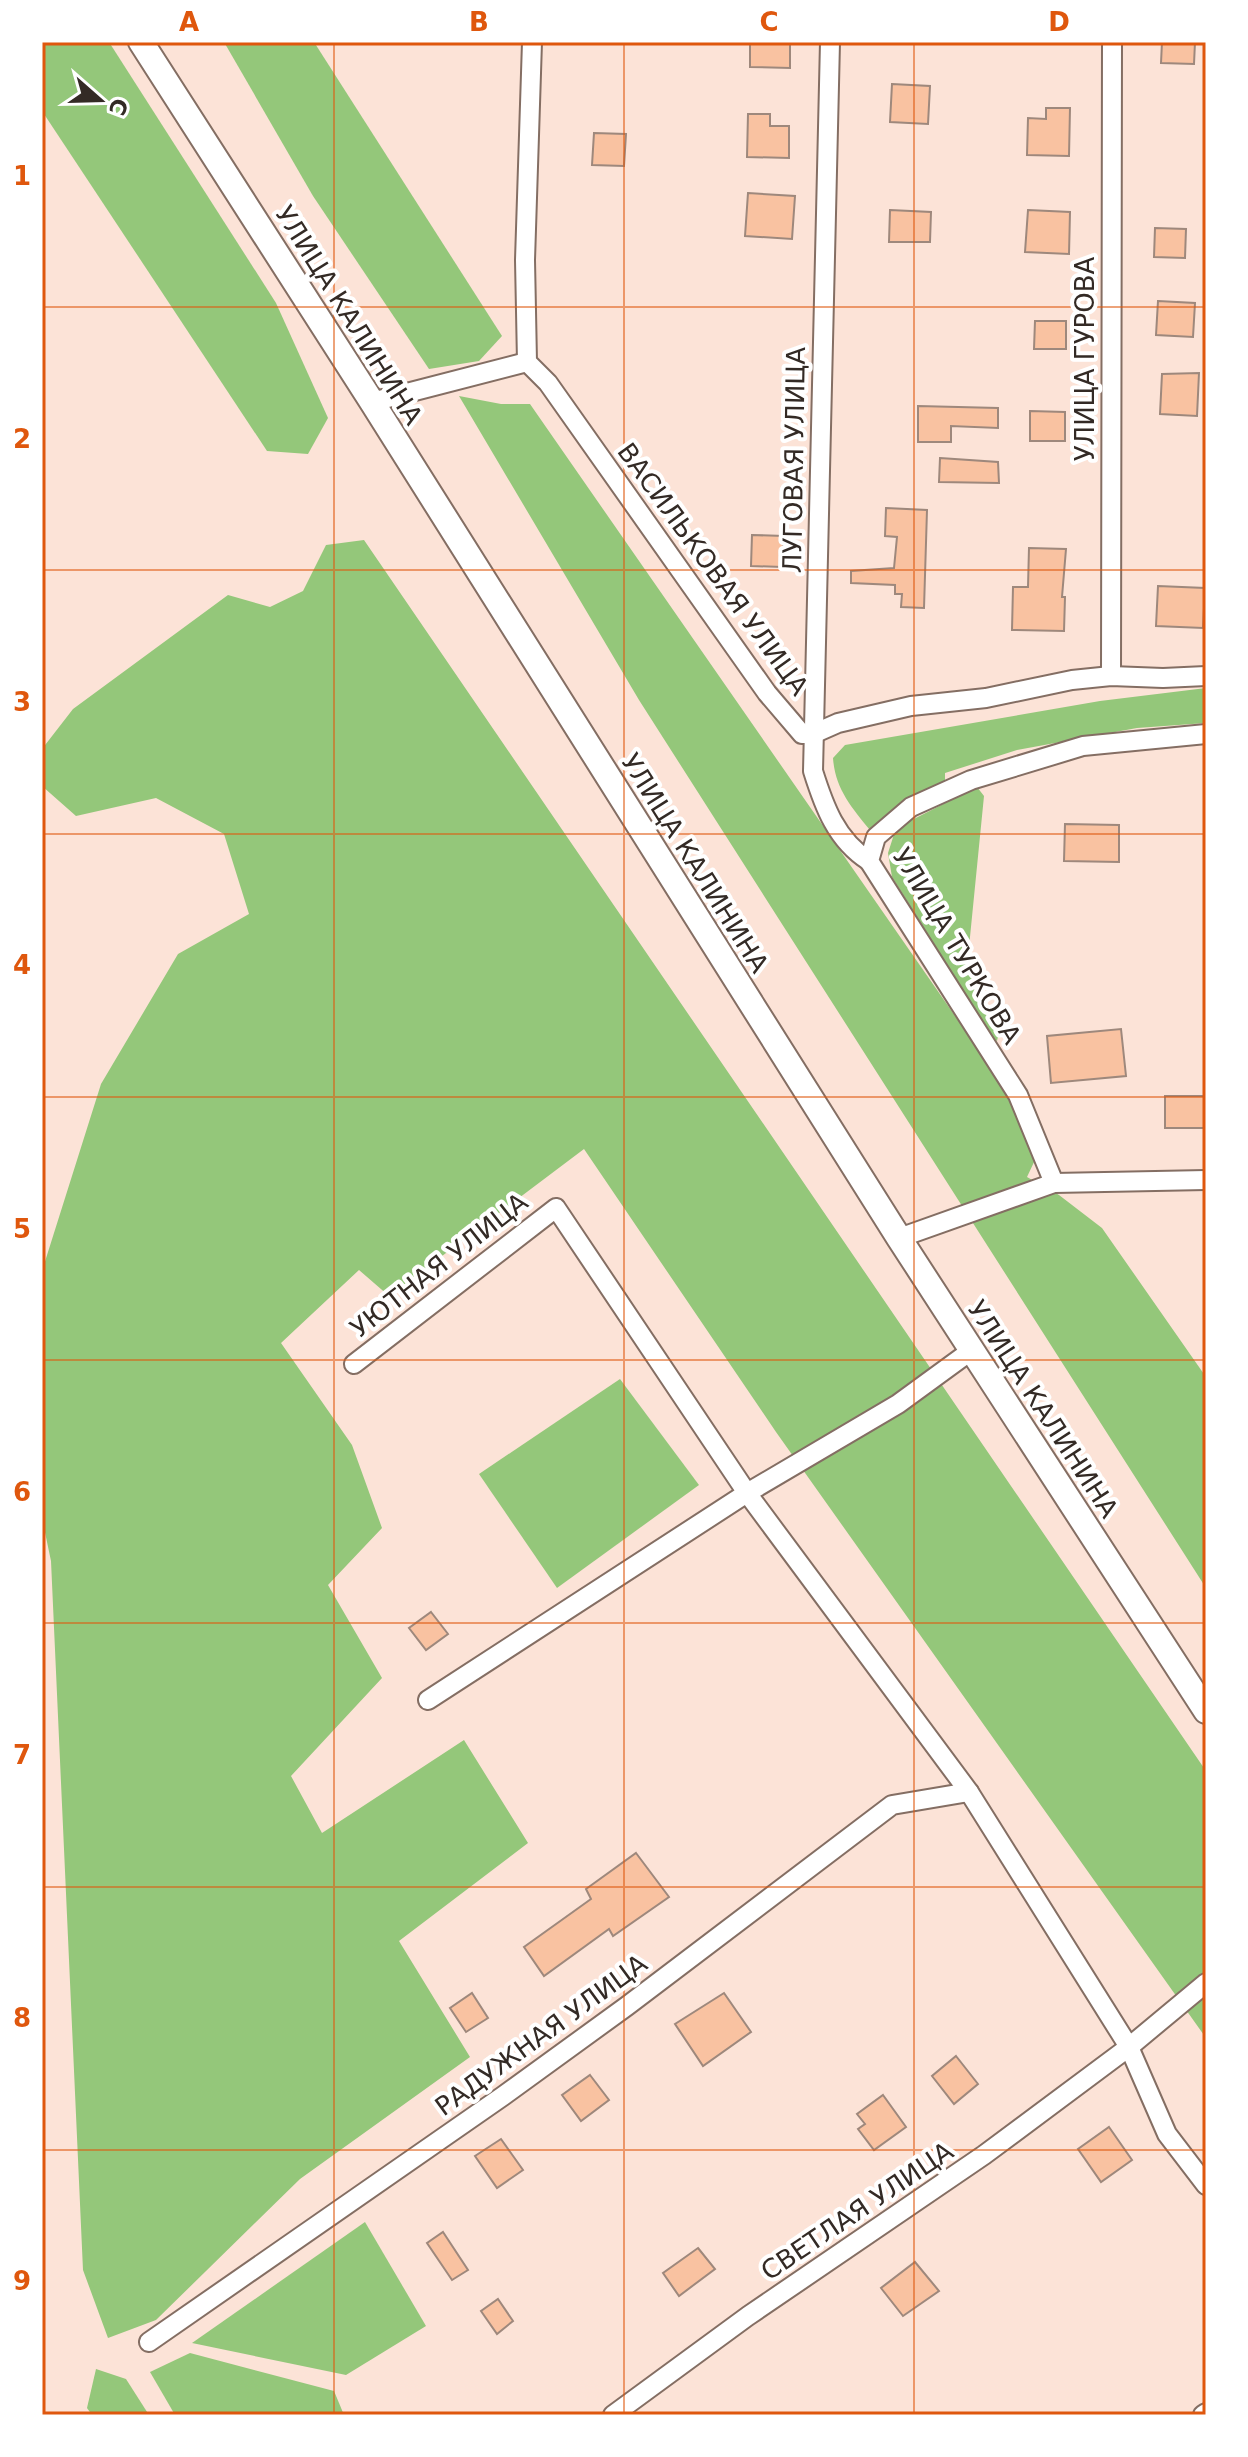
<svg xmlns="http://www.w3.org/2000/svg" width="1248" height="2457" viewBox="0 0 1248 2457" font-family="'DejaVu Sans',sans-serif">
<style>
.green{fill:#94c77a}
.building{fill:#f9c2a1;stroke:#9e887c;stroke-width:2}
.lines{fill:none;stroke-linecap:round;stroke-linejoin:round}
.street-casing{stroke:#846e63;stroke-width:22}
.secondary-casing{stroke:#846e63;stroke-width:28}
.street{stroke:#fff;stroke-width:18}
.secondary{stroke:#fff;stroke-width:24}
.grid{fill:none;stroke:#df570d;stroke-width:2;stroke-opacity:0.55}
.labels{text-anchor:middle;stroke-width:8;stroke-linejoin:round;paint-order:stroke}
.street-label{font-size:26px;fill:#332a25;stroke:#fff}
.neatline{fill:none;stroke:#df570d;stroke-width:3}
.grid-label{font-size:26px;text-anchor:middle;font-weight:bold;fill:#df570d}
</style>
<rect width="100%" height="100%" fill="#fce3d7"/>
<!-- green -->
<g class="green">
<polygon points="42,42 109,42 276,303 328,418 308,454 267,451 42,111"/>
<polygon points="224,42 314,42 502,336 479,361 429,369 313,196"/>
<polygon points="459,396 501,404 530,404 1010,1095 1035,1160 1027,1177 1059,1195 1102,1228 1206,1377 1206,1588 639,700"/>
<polygon points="364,540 1206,1771 1206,2038 776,1432 584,1149 389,1296 359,1270 281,1343 352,1445 382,1528 328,1585 382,1678 291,1776 322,1833 464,1740 528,1843 399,1941 470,2057 300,2179 156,2320 108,2338 83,2270 51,1561 42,1518 42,1271 101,1084 178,954 249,914 224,834 156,798 76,816 42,786 42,749 73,709 228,595 270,607 303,591 326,545"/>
<path d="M1206 688V723L1137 728 1017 750 945 773V784C917 797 892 808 870 830 851 807 835 788 833 758L845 745 1100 701Z"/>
<polygon points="977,787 984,796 968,957 978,993 999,1032 997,1041 984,1030 948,966 892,877 888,853 896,828"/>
<polygon points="620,1379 699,1485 557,1588 479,1474"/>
<polygon points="365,2222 426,2326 346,2375 192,2343"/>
<polygon points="190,2353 334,2391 344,2415 175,2415 150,2372"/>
<polygon points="96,2369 126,2379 149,2415 92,2415 87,2408"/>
</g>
<!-- building -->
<g class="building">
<polygon points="750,42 790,42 790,68 750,67"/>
<polygon points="1162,42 1195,42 1194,64 1161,63"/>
<polygon points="892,84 930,86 928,124 890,122"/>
<polygon points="1046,108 1070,108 1069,156 1027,155 1028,118 1046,119"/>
<polygon points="748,114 770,114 770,126 789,126 789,158 747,157"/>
<polygon points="594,133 626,134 624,166 592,165"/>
<polygon points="748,193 795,196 792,239 745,236"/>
<polygon points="890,210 931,212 930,242 889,242"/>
<polygon points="1028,210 1070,212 1069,254 1025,252"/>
<polygon points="1155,228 1186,229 1185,258 1154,257"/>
<polygon points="1158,301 1195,303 1193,337 1156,335"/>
<polygon points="1035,321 1066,321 1066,349 1034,349"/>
<polygon points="1199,373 1197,416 1160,414 1162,374"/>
<polygon points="918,406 998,408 998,428 951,426 951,442 918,442"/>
<polygon points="1030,411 1065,412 1065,441 1030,441"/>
<polygon points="940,458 998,462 999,483 939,482"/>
<polygon points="886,508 927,510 924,608 901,607 902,594 895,594 895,585 851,583 851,571 894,568 897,537 885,536"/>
<polygon points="752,535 784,536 782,567 751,566"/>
<polygon points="1029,548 1066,549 1062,597 1065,597 1064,631 1012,630 1013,587 1028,587"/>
<polygon points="1158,586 1205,588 1203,628 1156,626"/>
<polygon points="1065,824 1119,825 1119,862 1064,861"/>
<polygon points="1121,1029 1126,1076 1051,1083 1047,1036"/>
<rect x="1165" y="1096" width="39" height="32"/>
<polygon points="431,1612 448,1634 426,1650 409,1628"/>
<polygon points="636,1853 669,1897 613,1936 609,1929 544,1976 524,1947 591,1899 586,1889"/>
<polygon points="472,1993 488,2018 466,2032 450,2008"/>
<polygon points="724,1993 751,2032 703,2066 675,2024"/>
<polygon points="956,2056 978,2084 954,2104 932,2076"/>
<polygon points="590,2075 609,2100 581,2121 562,2095"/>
<polygon points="883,2095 906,2127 874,2150 858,2129 865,2124 857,2114"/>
<polygon points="1109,2127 1132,2160 1101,2182 1078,2149"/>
<polygon points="501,2139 523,2170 497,2188 475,2156"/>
<polygon points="443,2232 468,2270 452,2280 427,2243"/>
<polygon points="698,2248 715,2269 679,2296 663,2273"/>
<polygon points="915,2262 939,2291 903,2316 881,2288"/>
<polygon points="498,2299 513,2321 497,2334 481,2311"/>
</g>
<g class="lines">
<!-- street casing -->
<g class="street-casing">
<g id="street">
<polyline points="532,42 525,260 527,362 548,383 767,693 802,734 813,734 838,723 911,706 986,698 1072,680 1111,676 1163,678 1206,676"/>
<path d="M830 42 813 771C824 806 836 840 869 861"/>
<polyline points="372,402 527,362"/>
<polyline points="1111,676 1112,42"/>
<polyline points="1054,1183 1018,1095 869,861 876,837 911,807 971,780 1083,746 1206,734"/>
<polyline points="899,1238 1054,1183 1206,1180"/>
<polyline points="354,1364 556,1208 747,1493 969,1792 1129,2047 1167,2134 1206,2185"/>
<polyline points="428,1700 747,1493 898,1404 972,1350"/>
<polyline points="149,2342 503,2096 627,2006 892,1805 969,1792"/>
<polyline points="613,2415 748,2316 984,2155 1129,2047 1206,1983"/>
<polyline points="1203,2415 1206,2413"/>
</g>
</g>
<!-- secondary casing -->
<g class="secondary-casing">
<polyline id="secondary" points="141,42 372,402 899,1238 1206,1711"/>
</g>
<!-- street -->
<use href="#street" class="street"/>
<!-- secondary -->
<use href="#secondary" class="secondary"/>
</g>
<!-- grid -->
<path class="grid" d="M334 42V2415M624 42V2415M914 42V2415M42 307H1206M42 570H1206M42 834H1206M42 1097H1206M42 1360H1206M42 1623H1206M42 1887H1206M42 2150H1206"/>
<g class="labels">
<!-- street labels -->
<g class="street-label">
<text transform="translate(349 315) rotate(58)" y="9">УЛИЦА КАЛИНИНА</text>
<text transform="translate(1085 359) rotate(-90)" y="9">УЛИЦА ГУРОВА</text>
<text transform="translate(794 460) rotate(-89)" y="9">ЛУГОВАЯ УЛИЦА</text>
<text transform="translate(713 569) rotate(54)" y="9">ВАСИЛЬКОВАЯ УЛИЦА</text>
<text transform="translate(695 863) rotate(58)" y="9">УЛИЦА КАЛИНИНА</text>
<text transform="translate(957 946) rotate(59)" y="9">УЛИЦА ТУРКОВА</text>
<text transform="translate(439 1265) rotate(-38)" y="9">УЮТНАЯ УЛИЦА</text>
<text transform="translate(1043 1409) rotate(57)" y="9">УЛИЦА КАЛИНИНА</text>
<text transform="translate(541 2035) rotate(-36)" y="9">РАДУЖНАЯ УЛИЦА</text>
<text transform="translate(857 2211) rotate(-34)" y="9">СВЕТЛАЯ УЛИЦА</text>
</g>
</g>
<!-- border -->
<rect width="1248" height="2457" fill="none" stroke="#ffffff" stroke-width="88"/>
<!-- north arrow -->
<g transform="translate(100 100) rotate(110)" stroke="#ffffff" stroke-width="6" paint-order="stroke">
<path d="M0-6L14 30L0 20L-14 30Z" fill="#332a25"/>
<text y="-12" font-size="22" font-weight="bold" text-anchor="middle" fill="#332a25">С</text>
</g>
<rect x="44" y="44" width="1160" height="2369" class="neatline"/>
<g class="grid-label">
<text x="189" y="31">A</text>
<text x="479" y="31">B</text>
<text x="769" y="31">C</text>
<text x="1059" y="31">D</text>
<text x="22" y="185">1</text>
<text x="22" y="448">2</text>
<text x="22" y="711">3</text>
<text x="22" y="974">4</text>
<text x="22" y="1238">5</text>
<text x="22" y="1501">6</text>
<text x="22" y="1764">7</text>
<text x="22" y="2027">8</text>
<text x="22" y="2290">9</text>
</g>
</svg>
